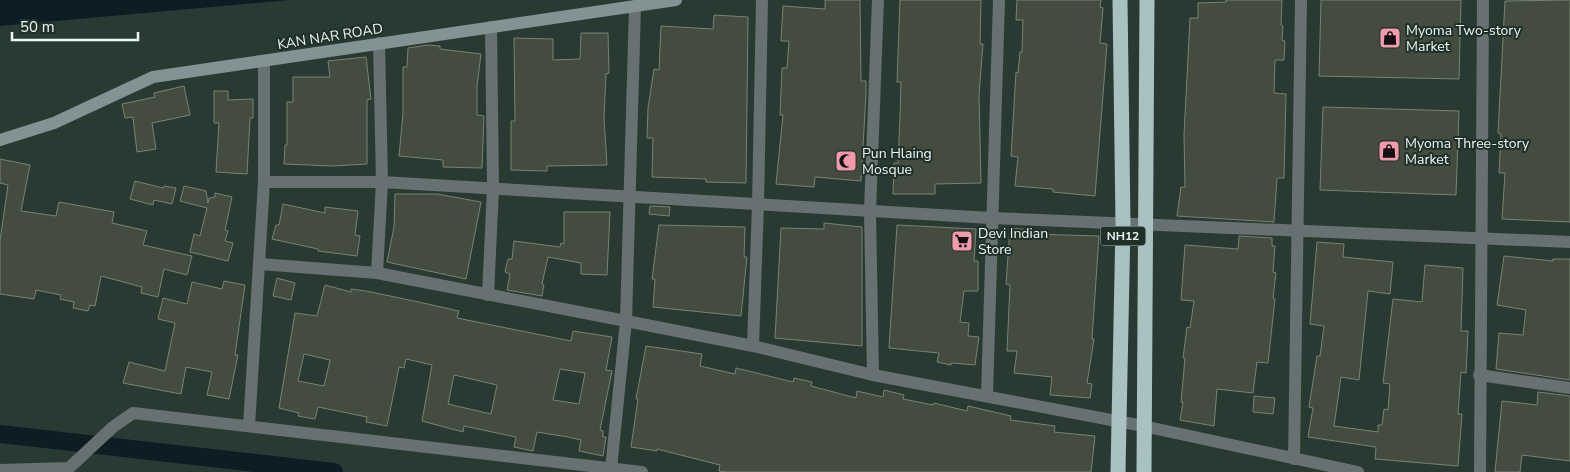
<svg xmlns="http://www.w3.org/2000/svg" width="1570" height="472" viewBox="0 0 1570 472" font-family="'Nunito Sans',sans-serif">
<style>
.water{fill:#0e1d24}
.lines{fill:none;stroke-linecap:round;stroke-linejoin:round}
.canal{stroke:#0e1d24;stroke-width:18}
.building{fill:#434c3e;stroke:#798373;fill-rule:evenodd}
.street{stroke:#677171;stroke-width:12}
.secondary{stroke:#839292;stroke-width:12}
.highway{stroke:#aac1c2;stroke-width:15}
.labels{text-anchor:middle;stroke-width:4;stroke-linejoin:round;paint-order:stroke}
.shield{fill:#1f3029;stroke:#afbbb6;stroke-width:1}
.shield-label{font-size:12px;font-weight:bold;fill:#edf7f2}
.poi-label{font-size:14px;fill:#edf7f2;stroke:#1f3029;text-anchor:start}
.street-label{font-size:14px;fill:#edf7f2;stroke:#1f3029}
</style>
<rect width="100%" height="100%" fill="#293a33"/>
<!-- water -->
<polygon class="water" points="0,0 289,0 0,26"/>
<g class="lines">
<!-- canal -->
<polyline class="canal" points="0,434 334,472"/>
</g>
<!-- building -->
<g class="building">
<polygon points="825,0 860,0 861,81 866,81 866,94 861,181 815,177 814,187 776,184 783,115 780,115 782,68 787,68 789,41 781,41 783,6 825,9"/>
<polygon points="900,0 981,0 980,44 983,44 979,95 981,183 935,184 935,194 893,194 894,163 898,163 900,118 901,82 897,82"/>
<polygon points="1017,0 1101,0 1100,7 1103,8 1100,43 1107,44 1095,196 1053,192 1053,189 1015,186 1018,157 1011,156 1016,72 1018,73 1020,52 1022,52 1023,20 1016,20"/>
<polygon points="1226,0 1282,0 1281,25 1283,26 1282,40 1285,41 1284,60 1275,60 1274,93 1286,94 1284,178 1277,178 1274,222 1177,216 1181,187 1185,187 1184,135 1190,18 1198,18 1198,3 1226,2"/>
<polygon points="1321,0 1461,0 1459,79 1319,76"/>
<polygon points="1570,0 1570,222 1502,219 1505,173 1499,173 1501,134 1498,133 1505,1"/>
<polygon points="714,15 748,17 746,183 706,182 706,179 652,177 653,138 647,138 648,108 654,69 659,70 661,26 713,29"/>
<polygon points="581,33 608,33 609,73 606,74 604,118 607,165 547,166 547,171 511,170 511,121 515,121 514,38 553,39 553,60 580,59"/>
<polygon points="428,45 440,46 440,49 481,54 477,86 477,115 484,116 482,168 443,167 443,160 399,156 403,113 403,67 407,67 408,48"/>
<polygon points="366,57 371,99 367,100 367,164 333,166 284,164 285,145 287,145 287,102 293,102 293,77 330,77 328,61"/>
<polygon points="184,86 190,115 152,123 156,149 137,152 133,117 125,118 122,104 155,97 154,93"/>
<polygon points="214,91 228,91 228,100 253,99 253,118 250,118 247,174 216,172 219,123 214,123"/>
<polygon points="1323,107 1459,111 1456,195 1320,190"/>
<polygon points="0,159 30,165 21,211 56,216 59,202 114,212 112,223 147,231 143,245 192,256 187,275 164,269 158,297 141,293 142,287 101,276 95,306 90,305 88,311 73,308 74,302 60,299 61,295 36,290 34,299 0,294 0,241 8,185 0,183"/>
<polygon points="135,181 163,188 164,186 176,188 172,204 154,200 153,205 130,199"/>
<polygon points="184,186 206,191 208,203 209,198 215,197 215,193 232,197 225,230 228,231 225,241 233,243 228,261 190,252 194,234 200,236 207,208 180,201"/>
<polygon points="395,194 437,194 481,202 466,279 387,262 394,227"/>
<polygon points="283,204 325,213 325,207 358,211 355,235 360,236 357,256 318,251 318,249 272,239 276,225 279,225"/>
<polygon points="650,206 670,207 669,216 649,214"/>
<polygon points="564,212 610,212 607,275 581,274 581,263 548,257 542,284 544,285 542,296 507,290 510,274 505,272 508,259 512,259 514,241 560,247 561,243 564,244"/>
<polygon points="824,223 862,227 862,346 775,338 781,228 824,229"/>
<polygon points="659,225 745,227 744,257 747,257 741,316 653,307 655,279 652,279"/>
<polygon points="897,225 976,229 974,261 978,261 978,291 964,291 960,322 969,323 968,336 979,337 975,365 951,363 951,365 937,362 939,353 889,348"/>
<polygon points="1010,228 1030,230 1030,234 1099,236 1092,339 1094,339 1087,383 1092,384 1090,398 1050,395 1052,377 1014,373 1017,351 1007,351 1010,285 1006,284"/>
<polygon points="1239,236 1272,238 1272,246 1275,246 1273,272 1276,273 1273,298 1275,299 1268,363 1257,362 1253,393 1217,389 1214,426 1180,420 1183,402 1181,402 1185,358 1183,358 1187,327 1190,328 1194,301 1181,300 1185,245 1238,249"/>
<polygon points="1317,242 1344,244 1343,257 1393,262 1390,294 1368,291 1359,380 1341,377 1334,426 1378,432 1378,425 1382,425 1384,409 1388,410 1390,384 1383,383 1393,299 1422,302 1425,265 1463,268 1461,331 1468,331 1466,373 1461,372 1458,414 1462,414 1458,466 1375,459 1376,447 1308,437 1313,408 1309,407 1314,375 1317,356 1320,356 1324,326 1310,324"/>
<polygon points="1504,256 1553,261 1553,259 1570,259 1570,380 1496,369 1499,333 1523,335 1526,310 1497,305"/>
<polygon points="277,278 295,283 291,300 273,296"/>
<polygon points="224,281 245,285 235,355 238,355 229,399 207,395 212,372 186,367 181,394 123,383 129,362 165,371 175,323 158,319 163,298 187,304 192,282 222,289"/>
<path d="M325 285 351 292V289L366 291 414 301 459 311 457 318 571 341 573 331 612 337 606 370 612 371 600 430 603 431V437H606L603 456 579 451 581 440 568 437 537 432 533 451 514 447 516 437 464 426 463 432 422 421 432 365 406 359 404 368 399 367 387 426 366 422 367 417 318 407 315 419 298 416 299 413 279 408 295 313 317 316ZM304 354 330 360 324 386 298 381ZM560 369 585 373 579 404 553 400ZM454 375 497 385 491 414 448 404Z"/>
<polygon points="646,346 702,354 700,366 735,374 736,368 793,382 794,378 812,382 811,386 856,398 857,391 883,397 884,390 904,395 903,399 933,405 934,403 967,411 968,406 1011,416 1010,420 1055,426 1054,432 1095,436 1091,472 727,472 719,471 720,465 657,449 657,451 631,447 638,399 636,399"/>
<polygon points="1538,392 1570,396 1570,461 1522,455 1520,472 1495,472 1502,401 1537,405"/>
<polygon points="1254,396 1275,398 1273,414 1253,412"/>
</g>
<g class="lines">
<!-- street -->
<g class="street">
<polyline points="264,182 382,182 991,218 1570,242"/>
<polyline points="260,264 377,273 626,321 753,346 873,375 1143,426 1358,472"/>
<polyline points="377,273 382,182 379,43"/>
<polyline points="488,295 493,188 491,27"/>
<polyline points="753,346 758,205 762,0"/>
<polyline points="873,375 870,211 878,0"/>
<polyline points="1479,375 1570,388"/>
<polyline points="987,395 999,0"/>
<polyline points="249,426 264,182 264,61"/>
<polyline points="1294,459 1301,0"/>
<polyline points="611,469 626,321 635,6"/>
<polyline points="0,470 69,468 113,427 133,413 642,472"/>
<polyline points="1480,472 1483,0"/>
</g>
<!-- secondary -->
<polyline class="secondary" points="0,140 54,123 153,77 676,0"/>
<!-- highway -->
<g class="highway">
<polyline points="1118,472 1123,224 1120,0"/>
<polyline points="1144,472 1147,0"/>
</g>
</g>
<!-- icons -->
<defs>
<g id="shop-square" transform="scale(1.125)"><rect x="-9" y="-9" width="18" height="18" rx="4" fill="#f39aaa" stroke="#1f3029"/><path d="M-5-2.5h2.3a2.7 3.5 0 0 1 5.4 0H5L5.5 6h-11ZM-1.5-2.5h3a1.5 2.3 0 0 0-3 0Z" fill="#111"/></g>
<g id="mosque-square" transform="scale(1.125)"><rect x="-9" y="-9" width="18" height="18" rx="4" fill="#f39aaa" stroke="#1f3029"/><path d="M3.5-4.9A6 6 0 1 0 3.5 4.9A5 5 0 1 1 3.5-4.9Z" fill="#111"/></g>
<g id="supermarket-square" transform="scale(1.125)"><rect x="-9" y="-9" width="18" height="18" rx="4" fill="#f39aaa" stroke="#1f3029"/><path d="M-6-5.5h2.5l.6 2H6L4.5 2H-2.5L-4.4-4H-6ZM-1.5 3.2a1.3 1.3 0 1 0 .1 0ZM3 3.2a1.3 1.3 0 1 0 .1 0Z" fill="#111"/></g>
</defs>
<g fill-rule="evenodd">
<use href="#shop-square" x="1390" y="38"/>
<use href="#shop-square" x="1389" y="151"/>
<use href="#mosque-square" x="846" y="161"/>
<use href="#supermarket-square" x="962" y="241"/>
</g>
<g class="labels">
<!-- shield labels -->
<rect class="shield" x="1100.5" y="226.5" width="45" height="19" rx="4"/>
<g class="shield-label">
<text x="1123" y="240">NH12</text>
</g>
<!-- poi labels -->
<g class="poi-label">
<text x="1406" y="35">Myoma Two-story<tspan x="1406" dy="16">Market</tspan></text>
<text x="1405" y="148">Myoma Three-story<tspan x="1405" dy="16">Market</tspan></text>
<text x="862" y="158">Pun Hlaing<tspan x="862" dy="16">Mosque</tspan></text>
<text x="978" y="238">Devi Indian<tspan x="978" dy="16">Store</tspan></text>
</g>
<!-- street labels -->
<g class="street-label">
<text transform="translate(330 36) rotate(-9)" y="5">KAN NAR ROAD</text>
</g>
</g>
<!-- scale -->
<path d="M12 32v8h126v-8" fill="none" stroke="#edf7f2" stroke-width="2.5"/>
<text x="20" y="32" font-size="15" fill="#edf7f2" stroke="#1f3029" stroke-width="4" paint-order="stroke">50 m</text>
</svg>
